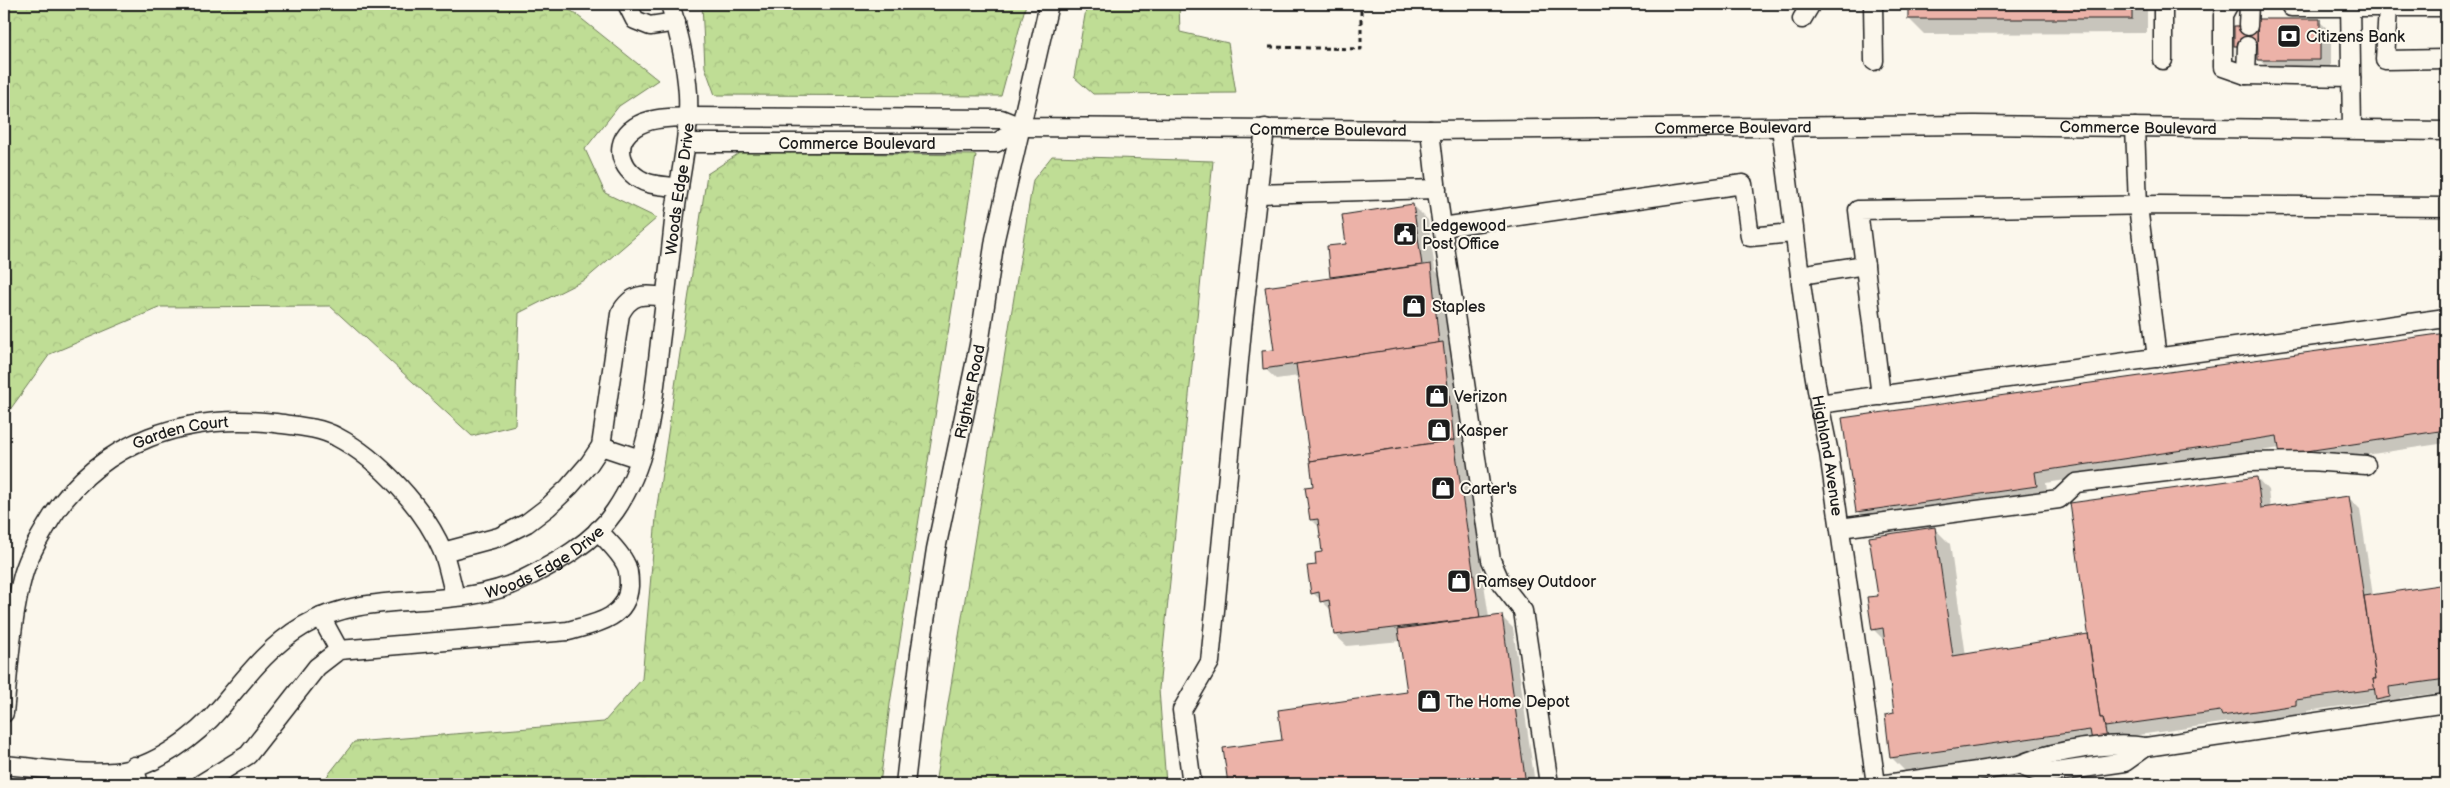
<svg xmlns="http://www.w3.org/2000/svg" width="2450" height="788" viewBox="0 0 2450 788" font-family="'Balsamiq Sans',sans-serif">
<style>
.forest{fill:url(#forest-crowns);stroke:#6e7c58}
.shadow{fill:#0003}
.building{fill:#ecb2a8;stroke:#1c1c1c}
.lines{fill:none;stroke-linecap:round;stroke-linejoin:round}
.minor-casing{stroke:#1c1c1c;stroke-width:21}
.path{stroke:#1c1c1c;stroke-width:3;stroke-dasharray:5 4;stroke-linecap:butt}
.minor{stroke:#fbf7ec;stroke-width:18}
.labels{text-anchor:middle;stroke-width:4;stroke-linejoin:round;paint-order:stroke}
.poi-label{font-size:16px;fill:#1c1c1c;stroke:#fbf7ec;text-anchor:start}
.street-label{font-size:16px;fill:#1c1c1c;stroke:#fbf7ec}
</style>
<defs>
<pattern id="forest-crowns" width="20" height="18" patternUnits="userSpaceOnUse" patternTransform="scale(1.25)"><rect width="20" height="18" fill="#bfdd95"/><path d="M2 6a3 3 0 1 1 6 0M12 15a3 3 0 1 1 6 0" fill="none" stroke="#a4bd80"/></pattern>
</defs>
<rect width="100%" height="100%" fill="#fbf7ec"/>
<filter id="ink" filterUnits="userSpaceOnUse"><feTurbulence type="fractalNoise" baseFrequency=".02" numOctaves="2"/><feDisplacementMap in="SourceGraphic" scale="10" xChannelSelector="R" yChannelSelector="G"/><feConvolveMatrix kernelMatrix="1 2 1 2 8 2 1 2 1" color-interpolation-filters="sRGB"/></filter>
<g filter="url(#ink)">
<!-- forest -->
<g class="forest">
<polygon points="4,4 557,4 573,12 658,80 619,106 585,149 605,193 657,218 586,279 519,313 515,425 472,436 330,306 161,307 50,354 4,418"/>
<polygon points="702,4 1026,4 1001,96 715,95 705,67"/>
<polygon points="1087,4 1179,4 1180,32 1228,43 1236,93 1093,94 1074,77"/>
<polygon points="741,152 976,155 890,704 880,784 321,784 354,742 604,722 642,679 657,506 707,174"/>
<polygon points="1052,156 1213,161 1159,689 1166,784 935,784 1033,180"/>
</g>
<!-- shadow -->
<g class="shadow">
<polygon points="1909,4 2147,4 2147,33 1924,34 1909,19"/>
<polygon points="2319,21 2331,32 2331,71 2270,71 2259,59 2259,49 2238,49 2235,45 2235,27 2259,27"/>
<polygon points="1413,205 1428,220 1435,270 1442,277 1450,350 1454,355 1465,453 1489,618 1502,617 1513,628 1535,784 1229,784 1224,749 1284,741 1409,694 1401,641 1347,646 1335,635 1332,611 1313,593 1318,566 1324,553 1320,528 1311,519 1315,487 1299,376 1276,379 1264,368 1275,351 1333,278 1332,277 1347,245"/>
<polygon points="2446,334 2446,443 2292,466 2280,448 2046,483 2048,498 1869,523 1858,511 1843,419"/>
<polygon points="2257,478 2268,490 2270,508 2349,498 2360,509 2373,596 2446,585 2446,692 2400,698 2401,708 2388,711 2379,701 2307,711 2307,717 2235,727 2229,722 2118,738 2122,753 2108,755 2099,745 1907,773 1892,758 1886,716 1895,713 1886,642 1873,629 1879,597 1935,529 1950,544 1966,656 2088,635 2090,638"/>
</g>
<!-- building -->
<g class="building">
<rect x="1908" y="4" width="224" height="15"/>
<polygon points="2257,19 2320,19 2320,60 2258,60"/>
<rect x="2234" y="26" width="23" height="20"/>
<polygon points="1413,204 1422,265 1330,277 1327,246 1346,244 1342,215"/>
<polygon points="1431,264 1439,343 1263,369 1262,351 1274,350 1265,287"/>
<polygon points="2446,333 2446,430 2280,455 2277,436 2035,472 2037,486 1856,512 1842,418"/>
<polygon points="1443,342 1454,440 1310,461 1296,364"/>
<polygon points="1454,440 1480,618 1334,635 1329,600 1320,602 1319,592 1311,594 1307,566 1316,565 1315,553 1322,552 1318,519 1310,520 1305,487 1313,486 1310,461"/>
<polygon points="2257,477 2261,508 2349,496 2376,679 2373,679 2375,689 2296,700 2296,705 2222,716 2220,711 2105,727 2103,718 2100,718 2070,503"/>
<polygon points="1935,527 1953,656 2088,634 2100,718 2103,718 2107,739 2092,741 2090,730 1890,758 1885,715 1894,713 1883,628 1872,630 1867,597 1878,596 1869,537"/>
<polygon points="2446,584 2446,679 2389,687 2390,697 2376,700 2373,679 2376,679 2364,596"/>
<polygon points="1502,615 1526,784 1228,784 1223,748 1282,740 1278,710 1407,692 1398,629"/>
</g>
<g class="lines">
<!-- minor casing -->
<g class="minor-casing">
<g id="minor">
<polyline points="627,4 635,20 650,26 676,22"/>
<polyline points="1873,4 1874,61"/>
<polyline points="2229,4 2223,15 2223,67 2246,75 2351,77"/>
<polyline points="2350,4 2352,129"/>
<polyline points="2291,7 2446,7"/>
<polyline points="2388,7 2385,60 2446,59"/>
<polyline points="1802,19 1811,4"/>
<polyline points="2248,26 2249,4"/>
<polyline points="2163,60 2163,4"/>
<polyline points="2246,75 2247,46"/>
<polyline points="2135,127 2138,206 2157,358"/>
<path id="s1" d="M1781 128C1796 236 1806 345 1829 453L1876 784"/>
<polyline points="1430,130 1437,192 1491,560 1501,583 1523,611 1549,784"/>
<path id="s2" d="M687 143H996L1021 127"/>
<path id="s3" d="M679 188C670 186 658 186 648 183 623 175 609 144 635 127 650 117 671 118 688 117L1001 119 1021 127 1430 130 1974 125 2446 131"/>
<polyline points="1258,194 1437,189"/>
<polyline points="1442,227 1743,184 1750,237 1793,233"/>
<polyline points="1800,275 1865,265"/>
<polyline points="1881,396 1858,210 2160,205 2446,207"/>
<polyline points="1819,404 2446,318"/>
<polyline points="601,446 640,459"/>
<polyline points="1840,528 2059,499 2076,483 2248,462 2310,461 2366,465"/>
<path d="M443 552 499 537 527 523 548 507 569 487 589 464 601 446 620 314C631 293 644 294 665 297"/>
<polyline points="321,617 339,650"/>
<path id="s4" d="M4 713C9 667 11 619 23 575 29 554 41 535 52 517 102 440 187 413 275 423 296 426 319 427 337 437 379 459 425 509 443 552 448 565 451 582 455 596"/>
<path id="s5" d="M4 765C40 768 77 775 114 772 153 769 197 736 221 707 246 677 269 646 303 626 369 587 454 613 522 580 556 563 593 543 615 511 650 460 653 402 660 342 665 302 670 261 674 221 679 177 690 139 688 94 686 64 679 33 670 4"/>
<polyline points="2019,765 2042,774 2125,762 2146,747"/>
<polyline points="134,766 139,784"/>
<path d="M201 784 248 755 317 667 339 650 568 631C594 624 627 619 629 586 629 579 629 569 625 563 619 551 607 541 598 530"/>
<path id="s6" d="M905 784 920 654 936 549 979 345 995 239 1049 4"/>
<polyline points="1192,784 1182,710 1210,662 1243,319 1265,128"/>
<path d="M1886 784 2019 765C2052 751 2111 741 2146 747L2446 703"/>
</g>
</g>
<!-- path -->
<polyline class="path" points="1269,47 1361,49 1361,4"/>
<!-- minor -->
<use href="#minor" class="minor"/>
</g>
</g>
<!-- icons -->
<defs>
<g id="bank-square" transform="scale(1.25)"><rect x="-9" y="-9" width="18" height="18" rx="4" fill="#1c1c1c" stroke="#fbf7ec"/><path d="M-6-4H6V4H-6ZM0-2.3a2.3 2.3 0 1 0 0 4.6a2.3 2.3 0 1 0 0-4.6Z" fill="#fff"/></g>
<g id="civic-square" transform="scale(1.25)"><rect x="-9" y="-9" width="18" height="18" rx="4" fill="#1c1c1c" stroke="#fbf7ec"/><path d="M-.6-6.5H3V-4.5H.6V-3L4-1V1h2V6H-6V1h2V-1L-.6-3ZM-1.2 2.5V6h2.4V2.5Z" fill="#fff"/></g>
<g id="shop-square" transform="scale(1.25)"><rect x="-9" y="-9" width="18" height="18" rx="4" fill="#1c1c1c" stroke="#fbf7ec"/><path d="M-5-2.5h2.3a2.7 3.5 0 0 1 5.4 0H5L5.5 6h-11ZM-1.5-2.5h3a1.5 2.3 0 0 0-3 0Z" fill="#fff"/></g>
</defs>
<g fill-rule="evenodd">
<use href="#bank-square" x="2289" y="36"/>
<use href="#civic-square" x="1405" y="234"/>
<use href="#shop-square" x="1414" y="306"/>
<use href="#shop-square" x="1437" y="396"/>
<use href="#shop-square" x="1439" y="430"/>
<use href="#shop-square" x="1443" y="488"/>
<use href="#shop-square" x="1459" y="581"/>
<use href="#shop-square" x="1429" y="701"/>
</g>
<g class="labels">
<!-- poi labels -->
<g class="poi-label">
<text x="2306" y="42">Citizens Bank</text>
<text x="1422" y="231">Ledgewood<tspan x="1422" dy="18">Post Office</tspan></text>
<text x="1432" y="312">Staples</text>
<text x="1454" y="402">Verizon</text>
<text x="1456" y="436">Kasper</text>
<text x="1460" y="494">Carter's</text>
<text x="1476" y="587">Ramsey Outdoor</text>
<text x="1446" y="707">The Home Depot</text>
</g>
<!-- street labels -->
<g class="street-label">
<text dy="6" stroke="none"><textPath href="#s3" startOffset="1611">Commerce Boulevard</textPath></text>
<text dy="6" stroke="none"><textPath href="#s3" startOffset="1206">Commerce Boulevard</textPath></text>
<text dy="6" stroke="none"><textPath href="#s3" startOffset="801">Commerce Boulevard</textPath></text>
<text dy="6" stroke="none"><textPath href="#s2" startOffset="170">Commerce Boulevard</textPath></text>
<text dy="6" stroke="none"><textPath href="#s5" startOffset="1028">Woods Edge Drive</textPath></text>
<text dy="6" stroke="none"><textPath href="#s6" startOffset="398">Righter Road</textPath></text>
<text dy="6" stroke="none"><textPath href="#s4" startOffset="364">Garden Court</textPath></text>
<text dy="6" stroke="none"><textPath href="#s1" startOffset="331">Highland Avenue</textPath></text>
<text dy="6" stroke="none"><textPath href="#s5" startOffset="608">Woods Edge Drive</textPath></text>
</g>
</g>
<!-- margin -->
<rect width="2450" height="788" fill="none" stroke="#fbf7ec" stroke-width="20"/>
<rect x="10" y="10" width="2430" height="768" fill="none" stroke="#1c1c1c" stroke-width="2" filter="url(#ink)"/>
</svg>
